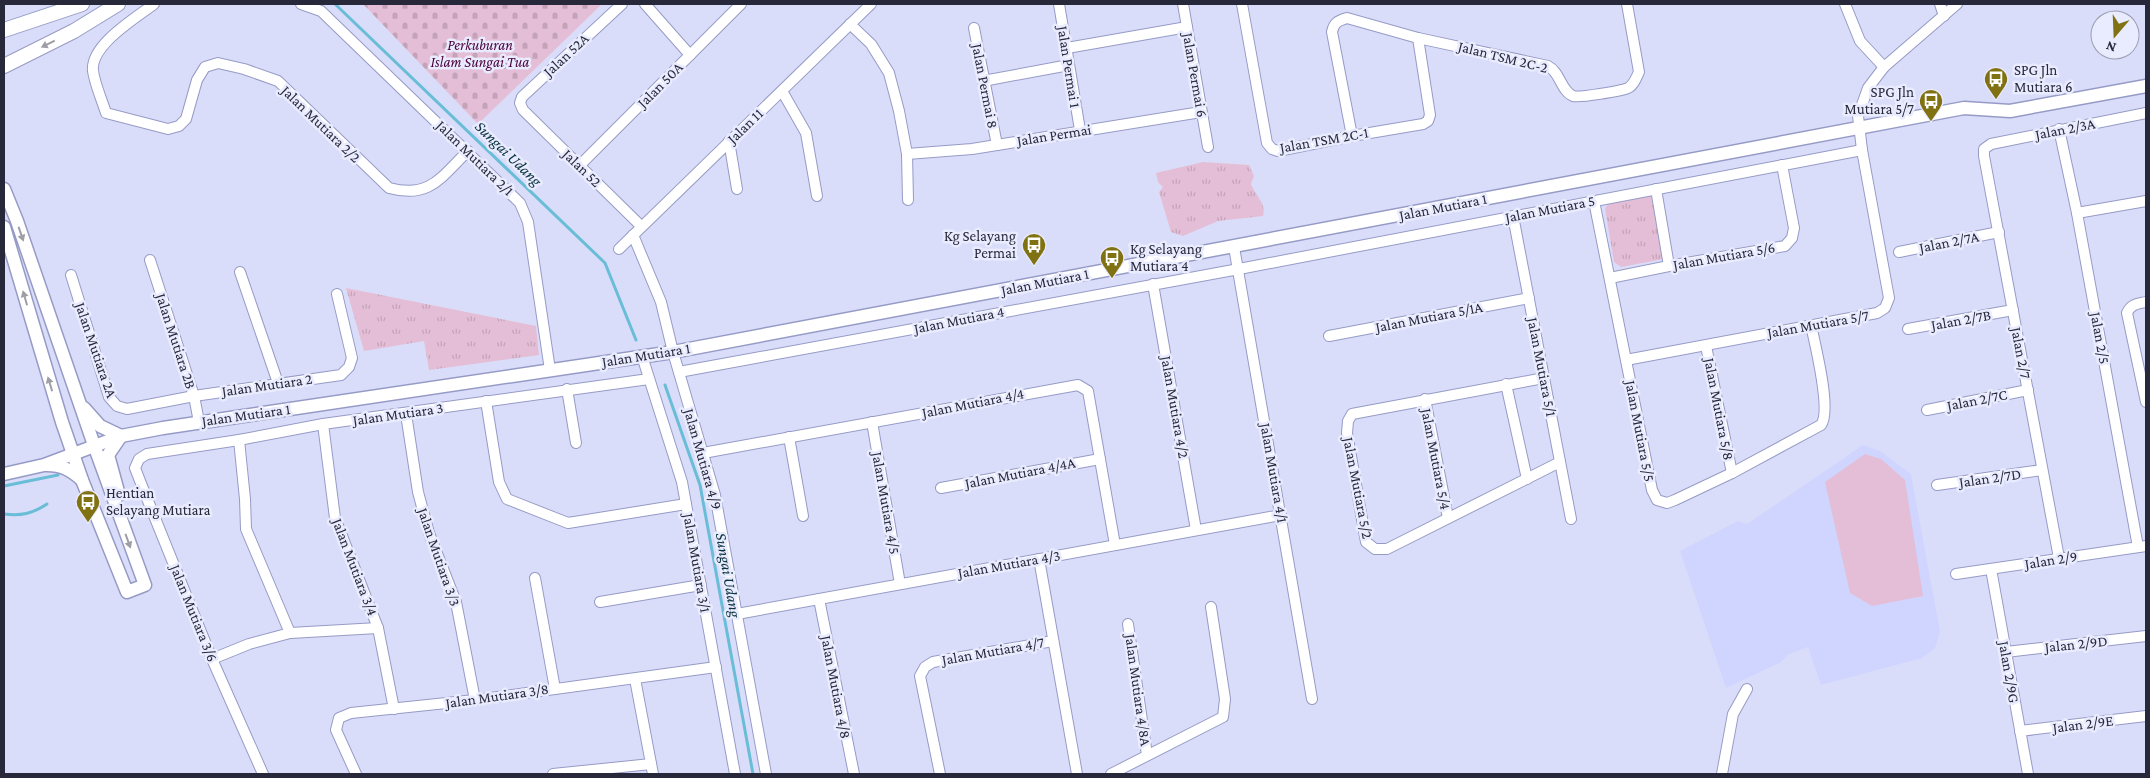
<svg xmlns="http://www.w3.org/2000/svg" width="2150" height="778" viewBox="0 0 2150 778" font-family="'Crimson Pro',serif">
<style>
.built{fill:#cfd5ff}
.grass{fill:url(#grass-tufts)}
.cemetery{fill:url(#cemetery-stones)}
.pitch{fill:#e4bed6}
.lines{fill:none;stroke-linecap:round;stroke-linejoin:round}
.stream{stroke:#69bdd7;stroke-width:3}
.minor-casing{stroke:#969bc6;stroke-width:12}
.tertiary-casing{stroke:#969bc6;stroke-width:15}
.secondary-casing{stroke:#969bc6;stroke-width:16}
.minor{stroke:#fff;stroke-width:10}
.tertiary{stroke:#fff;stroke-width:12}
.secondary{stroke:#fff;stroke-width:14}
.oneway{fill:#9e9ea6}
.labels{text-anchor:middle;stroke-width:5;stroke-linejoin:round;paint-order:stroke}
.park-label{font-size:15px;font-style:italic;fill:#4b023b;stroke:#e9ebfe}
.street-label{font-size:15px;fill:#27283a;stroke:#e9ebfe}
.poi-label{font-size:15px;fill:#27283a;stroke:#e9ebfe;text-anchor:start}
.water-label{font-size:16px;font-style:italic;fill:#09333e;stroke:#e9ebfe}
</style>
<defs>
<pattern id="grass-tufts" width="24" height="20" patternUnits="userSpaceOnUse" patternTransform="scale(1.25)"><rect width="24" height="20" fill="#e4bed6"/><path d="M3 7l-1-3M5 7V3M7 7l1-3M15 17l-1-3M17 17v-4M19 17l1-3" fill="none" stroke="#c4a3b8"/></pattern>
<pattern id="cemetery-stones" width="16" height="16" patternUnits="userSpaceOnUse" patternTransform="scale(1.25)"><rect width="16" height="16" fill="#e4bed6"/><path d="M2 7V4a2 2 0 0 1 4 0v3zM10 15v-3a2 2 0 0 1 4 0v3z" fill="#c4a3b8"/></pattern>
</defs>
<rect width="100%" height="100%" fill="#daddf9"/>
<!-- built -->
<polygon class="built" points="1863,445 1880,451 1911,474 1940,632 1935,648 1922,658 1821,685 1808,647 1789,654 1781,662 1726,688 1680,551 1738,521 1747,524"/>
<!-- grass -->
<g class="grass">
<path d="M1203 162 1249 165 1254 176 1251 184C1255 195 1267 204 1263 216L1218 221 1183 236 1171 232 1159 192 1163 187 1158 182 1156 173Z"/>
<polygon points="1651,195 1664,259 1621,267 1614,262 1605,209 1609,202"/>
<polygon points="346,288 536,326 539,355 429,370 424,341 364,351"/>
</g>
<!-- cemetery -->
<polygon class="cemetery" points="363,4 602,4 478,124"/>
<!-- pitch -->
<polygon class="pitch" points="1865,454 1881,459 1905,480 1923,596 1872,606 1850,593 1825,482"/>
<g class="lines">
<!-- stream -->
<g class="stream">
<polyline points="335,4 605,263 636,340"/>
<polyline points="665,385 700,485 753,774"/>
<polyline points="4,486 58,475"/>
<path d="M4 514C21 516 32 514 47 504"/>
</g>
<!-- minor casing -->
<g class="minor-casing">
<g id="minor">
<path d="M154 4C136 18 90 45 93 71 95 85 102 100 106 113L168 129 179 126 186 119 197 80 205 67 218 63 244 69 278 81 389 188C430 199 441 177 468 151"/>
<polyline points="301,4 321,11 520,203 528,222 550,370"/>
<polyline points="622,4 522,97 520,103 523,110 641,226"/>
<polyline points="645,4 690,55"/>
<polyline points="1059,4 1080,130"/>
<polyline points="1183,4 1208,147"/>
<polyline points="1242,4 1267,143 1272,149 1278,151 1352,136 1423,124 1428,121 1430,115 1418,38"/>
<polyline points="1845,4 1860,41 1884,67"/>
<polyline points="1940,4 1944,16"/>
<polyline points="850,24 871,44 889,73 899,111 907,154 908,200"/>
<polyline points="974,28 997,145"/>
<polyline points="1067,48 1187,27"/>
<polyline points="983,81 1069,65"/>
<polyline points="782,91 806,133 817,196"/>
<polyline points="2059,129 2077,213 2138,547"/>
<path d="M1352 136 1332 32C1334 22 1338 21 1347 18L1418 38 1548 66C1560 72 1561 91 1573 96 1579 98 1621 91 1628 88 1634 85 1636 78 1639 72L1627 4"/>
<polyline points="729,141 737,189"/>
<polyline points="907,154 972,149 1201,112"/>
<polyline points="579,166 741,4"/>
<polyline points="1656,189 1669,266"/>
<path d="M1594 201 1652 490 1657 500 1667 503 1675 500 1732 473 1821 425C1832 410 1815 345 1811 325"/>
<polyline points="2077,213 2146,201"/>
<polyline points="1513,216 1571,519"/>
<polyline points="633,235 661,302 673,352 715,495 766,774"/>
<polyline points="1234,247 1312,699"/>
<polyline points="619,249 871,4"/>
<polyline points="1899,252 1999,232"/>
<polyline points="150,260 194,396 199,422"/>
<polyline points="240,272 278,383"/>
<polyline points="71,275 109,397 117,406 127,409 194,396 341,375 349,367 352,358 337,294"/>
<polyline points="1610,278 1669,266 1785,246 1792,238 1794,228 1782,165"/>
<polyline points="1153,284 1196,530"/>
<path d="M2146 302C2137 304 2131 304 2127 313L2146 402"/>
<polyline points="1908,329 2013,310"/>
<polyline points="1329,336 1529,298"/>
<polyline points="1706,346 1732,473"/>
<polyline points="642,356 682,482 735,774"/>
<polyline points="1626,360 1877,313 1885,308 1889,298 1862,150 1858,116 1868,88 1884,67 1957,4"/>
<polyline points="679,372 1239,269 1862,150"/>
<polyline points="1544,378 1352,414 1348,421 1347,433 1366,542 1375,549 1387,549 1560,462"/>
<polyline points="1506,384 1527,479"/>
<polyline points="567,389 576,443"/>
<polyline points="1425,399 1448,518"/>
<polyline points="486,401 499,482 507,499 568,523 686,504"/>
<polyline points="1927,410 2028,390"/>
<polyline points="406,414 418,492 429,533 456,602 475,700"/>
<polyline points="872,422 900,584"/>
<polyline points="323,424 335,518 378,628 394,709"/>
<polyline points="789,437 803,516"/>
<polyline points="239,440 245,499 246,529 290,633"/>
<polyline points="703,453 1078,385 1088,391 1115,545"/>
<polyline points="1937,485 2042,470"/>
<polyline points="941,488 1100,459"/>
<polyline points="2059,558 1984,156 1984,149 1991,144 2146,113"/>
<polyline points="1039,559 1077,774"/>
<polyline points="1991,569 2028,774"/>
<polyline points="1956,574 2146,546"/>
<polyline points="535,578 555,689"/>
<polyline points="819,599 854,774"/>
<polyline points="600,602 701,585"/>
<polyline points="737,614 1281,515"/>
<polyline points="1128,624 1147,755"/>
<polyline points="2006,652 2146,636"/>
<polyline points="212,659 249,644 290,633 378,628"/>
<polyline points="635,679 653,774"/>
<polyline points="2020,731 2146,716"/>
<polyline points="263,774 212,659 140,481 135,468 139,459 147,454 239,440 323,424 649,379"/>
<polyline points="356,774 336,730 339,718 351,713 475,700 716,667"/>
<polyline points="553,774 651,764"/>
<polyline points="940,774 920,676 925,667 933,662 1053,641"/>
<polyline points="1111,774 1223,717 1225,699 1211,607"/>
<polyline points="1722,774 1733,714 1747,689"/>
</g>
</g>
<!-- tertiary casing -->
<g class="tertiary-casing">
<g id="tertiary">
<polyline points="4,189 17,221 94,445 145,585 127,592 82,480 62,422 4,227"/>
<polyline points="84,408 100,426 121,436"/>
<path d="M47 465C62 465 71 470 82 480"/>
<polyline points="4,474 44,465 121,436 163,428 673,352 1964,108 2010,111 2146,86"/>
<polyline points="119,495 108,455 121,436"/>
</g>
</g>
<!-- secondary casing -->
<g class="secondary-casing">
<g id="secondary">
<polyline points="4,30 82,4"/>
<polyline points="4,66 74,31 118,4"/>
</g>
</g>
<!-- minor -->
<use href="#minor" class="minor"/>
<!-- tertiary -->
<use href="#tertiary" class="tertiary"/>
<!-- secondary -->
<use href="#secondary" class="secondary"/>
</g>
<!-- one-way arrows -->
<defs><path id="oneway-solid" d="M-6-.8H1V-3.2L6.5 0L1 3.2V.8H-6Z" transform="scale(1.25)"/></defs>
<g class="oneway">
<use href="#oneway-solid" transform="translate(48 44) rotate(154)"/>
<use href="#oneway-solid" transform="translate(21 234) rotate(71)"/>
<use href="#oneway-solid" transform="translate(25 298) rotate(-106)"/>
<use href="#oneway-solid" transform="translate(50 384) rotate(-107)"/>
<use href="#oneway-solid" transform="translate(128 541) rotate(70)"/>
</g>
<!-- icons -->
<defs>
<g id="bus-pin" transform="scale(1.25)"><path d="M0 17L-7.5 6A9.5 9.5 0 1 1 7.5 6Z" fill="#807212" stroke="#e9ebfe"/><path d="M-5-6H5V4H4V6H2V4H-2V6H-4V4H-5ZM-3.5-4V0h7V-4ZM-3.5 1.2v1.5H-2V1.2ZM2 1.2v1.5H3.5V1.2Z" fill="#fff"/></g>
</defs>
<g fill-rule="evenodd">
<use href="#bus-pin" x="1996" y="79"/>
<use href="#bus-pin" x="1931" y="101"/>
<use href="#bus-pin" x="1034" y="245"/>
<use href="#bus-pin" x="1112" y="258"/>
<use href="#bus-pin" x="88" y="502"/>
</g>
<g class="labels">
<!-- park labels -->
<g class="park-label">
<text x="480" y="50">Perkuburan<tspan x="480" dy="17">Islam Sungai Tua</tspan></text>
</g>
<!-- street labels -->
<g class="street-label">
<text transform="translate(566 55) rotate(-43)" y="5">Jalan 52A</text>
<text transform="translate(1503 57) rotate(14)" y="5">Jalan TSM 2C-2</text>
<text transform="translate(1069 67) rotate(81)" y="5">Jalan Permai 1</text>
<text transform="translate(1195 75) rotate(80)" y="5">Jalan Permai 6</text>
<text transform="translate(660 85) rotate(-45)" y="5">Jalan 50A</text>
<text transform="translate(985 86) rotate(79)" y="5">Jalan Permai 8</text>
<text transform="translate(321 124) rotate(44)" y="5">Jalan Mutiara 2/2</text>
<text transform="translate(745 126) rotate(-44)" y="5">Jalan 11</text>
<text transform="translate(2065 129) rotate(-11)" y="5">Jalan 2/3A</text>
<text transform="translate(1054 135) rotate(-9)" y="5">Jalan Permai</text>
<text transform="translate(1324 140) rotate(-10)" y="5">Jalan TSM 2C-1</text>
<text transform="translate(475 158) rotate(44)" y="5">Jalan Mutiara 2/1</text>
<text transform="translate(582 168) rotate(44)" y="5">Jalan 52</text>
<text transform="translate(1443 207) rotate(-11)" y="5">Jalan Mutiara 1</text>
<text transform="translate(1550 209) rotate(-11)" y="5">Jalan Mutiara 5</text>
<text transform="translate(1949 242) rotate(-11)" y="5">Jalan 2/7A</text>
<text transform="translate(1724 256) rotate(-10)" y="5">Jalan Mutiara 5/6</text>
<text transform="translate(1045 282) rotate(-11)" y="5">Jalan Mutiara 1</text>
<text transform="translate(1429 317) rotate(-11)" y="5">Jalan Mutiara 5/1A</text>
<text transform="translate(959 320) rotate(-11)" y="5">Jalan Mutiara 4</text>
<text transform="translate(1961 320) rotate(-10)" y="5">Jalan 2/7B</text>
<text transform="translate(1818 324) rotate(-10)" y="5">Jalan Mutiara 5/7</text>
<text transform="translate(2100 338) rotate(80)" y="5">Jalan 2/5</text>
<text transform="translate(176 341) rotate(72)" y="5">Jalan Mutiara 2B</text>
<text transform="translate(96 350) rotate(71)" y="5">Jalan Mutiara 2A</text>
<text transform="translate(2021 353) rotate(79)" y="5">Jalan 2/7</text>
<text transform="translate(646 355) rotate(-9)" y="5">Jalan Mutiara 1</text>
<text transform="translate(1542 367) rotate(79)" y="5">Jalan Mutiara 5/1</text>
<text transform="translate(267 385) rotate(-8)" y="5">Jalan Mutiara 2</text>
<text transform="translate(1977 400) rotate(-11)" y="5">Jalan 2/7C</text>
<text transform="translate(973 403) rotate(-11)" y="5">Jalan Mutiara 4/4</text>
<text transform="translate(1175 407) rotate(80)" y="5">Jalan Mutiara 4/2</text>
<text transform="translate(1719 409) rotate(79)" y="5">Jalan Mutiara 5/8</text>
<text transform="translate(398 414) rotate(-8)" y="5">Jalan Mutiara 3</text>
<text transform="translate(246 415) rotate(-8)" y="5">Jalan Mutiara 1</text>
<text transform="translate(1640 431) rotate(79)" y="5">Jalan Mutiara 5/5</text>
<text transform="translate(703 459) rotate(74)" y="5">Jalan Mutiara 4/9</text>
<text transform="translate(1436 459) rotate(79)" y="5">Jalan Mutiara 5/4</text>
<text transform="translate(1020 473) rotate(-11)" y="5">Jalan Mutiara 4/4A</text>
<text transform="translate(1274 473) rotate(80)" y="5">Jalan Mutiara 4/1</text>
<text transform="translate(1990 478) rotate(-8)" y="5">Jalan 2/7D</text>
<text transform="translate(1358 488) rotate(79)" y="5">Jalan Mutiara 5/2</text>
<text transform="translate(886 503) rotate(80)" y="5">Jalan Mutiara 4/5</text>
<text transform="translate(439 557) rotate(71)" y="5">Jalan Mutiara 3/3</text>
<text transform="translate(2051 560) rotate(-9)" y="5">Jalan 2/9</text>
<text transform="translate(697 563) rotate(80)" y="5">Jalan Mutiara 3/1</text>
<text transform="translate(1009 564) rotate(-10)" y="5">Jalan Mutiara 4/3</text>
<text transform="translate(355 567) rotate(69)" y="5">Jalan Mutiara 3/4</text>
<text transform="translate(194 613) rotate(68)" y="5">Jalan Mutiara 3/6</text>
<text transform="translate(2076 644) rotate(-6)" y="5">Jalan 2/9D</text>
<text transform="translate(993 651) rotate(-10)" y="5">Jalan Mutiara 4/7</text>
<text transform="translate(2009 672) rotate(80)" y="5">Jalan 2/9G</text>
<text transform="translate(836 687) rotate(79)" y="5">Jalan Mutiara 4/8</text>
<text transform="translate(1138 690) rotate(82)" y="5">Jalan Mutiara 4/8A</text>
<text transform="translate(497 696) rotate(-8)" y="5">Jalan Mutiara 3/8</text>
<text transform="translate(2083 724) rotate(-7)" y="5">Jalan 2/9E</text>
</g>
<!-- poi labels -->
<g class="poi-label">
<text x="2014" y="75">SPG Jln<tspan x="2014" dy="17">Mutiara 6</tspan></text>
<text x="1914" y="97" text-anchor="end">SPG Jln<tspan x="1914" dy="17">Mutiara 5/7</tspan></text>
<text x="1016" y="241" text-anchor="end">Kg Selayang<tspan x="1016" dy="17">Permai</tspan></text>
<text x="1130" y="254">Kg Selayang<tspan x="1130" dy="17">Mutiara 4</tspan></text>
<text x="106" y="498">Hentian<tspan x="106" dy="17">Selayang Mutiara</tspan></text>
</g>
<!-- water labels -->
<g class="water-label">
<text transform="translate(509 153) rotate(44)" y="6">Sungai Udang</text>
<text transform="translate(729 575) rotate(80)" y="6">Sungai Udang</text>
</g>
</g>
<!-- border -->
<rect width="2150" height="778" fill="none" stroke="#27283a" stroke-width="10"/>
<!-- north arrow -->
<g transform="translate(2115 35) rotate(199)"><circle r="24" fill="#e9ebfe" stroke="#9b9db0"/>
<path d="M0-4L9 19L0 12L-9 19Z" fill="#807212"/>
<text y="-8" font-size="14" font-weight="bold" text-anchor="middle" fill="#27283a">N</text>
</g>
</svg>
